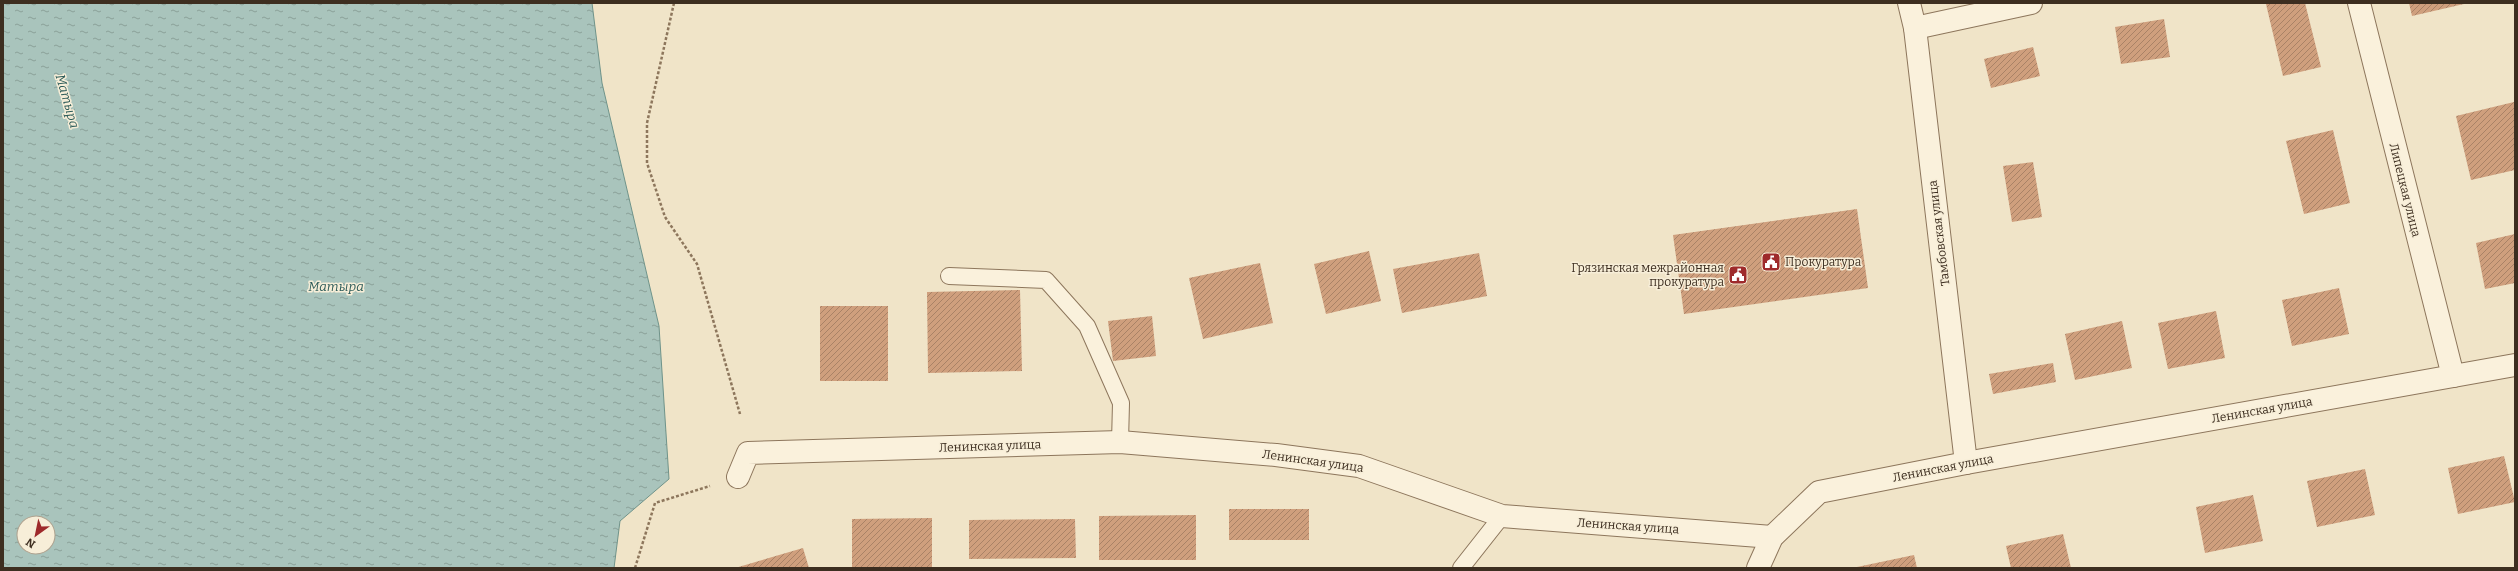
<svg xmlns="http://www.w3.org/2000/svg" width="2518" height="571" viewBox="0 0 2518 571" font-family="Bitter,serif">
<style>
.water{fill:url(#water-ripples);stroke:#6f938a;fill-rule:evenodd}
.building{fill:url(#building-hatch)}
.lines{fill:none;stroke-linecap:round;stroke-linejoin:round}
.service-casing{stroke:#8d765c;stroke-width:18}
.minor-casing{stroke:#8d765c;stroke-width:24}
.path{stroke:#8d765c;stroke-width:2.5;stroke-dasharray:3 2;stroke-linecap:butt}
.service{stroke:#faf1dc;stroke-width:16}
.minor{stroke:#faf1dc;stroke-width:22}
.labels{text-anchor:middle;stroke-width:3;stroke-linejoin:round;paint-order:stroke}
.street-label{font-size:12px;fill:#3d2e20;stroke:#f7eed8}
.poi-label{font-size:12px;fill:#3d2e20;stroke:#f7eed8;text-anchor:start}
.water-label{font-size:13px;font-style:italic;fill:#2f5d5a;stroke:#f7eed8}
</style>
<defs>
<pattern id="water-ripples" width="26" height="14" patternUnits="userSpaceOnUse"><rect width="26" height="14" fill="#a9c4bc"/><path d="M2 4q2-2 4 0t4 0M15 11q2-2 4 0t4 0" fill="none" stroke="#8ba098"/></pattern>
<pattern id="building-hatch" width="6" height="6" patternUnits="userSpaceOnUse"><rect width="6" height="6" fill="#cf9f7d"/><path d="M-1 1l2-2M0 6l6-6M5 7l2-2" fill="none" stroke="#a98266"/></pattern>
</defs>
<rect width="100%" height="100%" fill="#f0e4c8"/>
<!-- water -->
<path class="water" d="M3 3H592L602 83 659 326 669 479 620 521 614 568H3ZM24 523H48V547H24Z"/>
<!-- building -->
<g class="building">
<polygon points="2305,3 2321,67 2283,76 2266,4"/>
<polygon points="2409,3 2464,3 2464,4 2412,16"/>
<polygon points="2164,19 2170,57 2121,64 2115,27"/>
<polygon points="2033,47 2040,76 1991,88 1984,59"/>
<polygon points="2514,102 2515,170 2471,180 2456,116"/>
<polygon points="2333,130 2350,203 2304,214 2286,141"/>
<polygon points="2033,162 2042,217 2012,222 2003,166"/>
<polygon points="1857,209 1868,288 1684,314 1673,235"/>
<polygon points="2515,234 2515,283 2485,289 2476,243"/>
<polygon points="1369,251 1381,301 1326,314 1314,264"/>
<polygon points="1479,253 1487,296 1402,313 1393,269"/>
<polygon points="1260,263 1273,323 1203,339 1189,278"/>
<polygon points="2339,288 2349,334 2292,346 2282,300"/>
<polygon points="1020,290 1022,371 928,373 927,292"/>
<rect x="820" y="306" width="68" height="75"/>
<polygon points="2216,311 2225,358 2168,369 2158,323"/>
<polygon points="1152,316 1156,356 1113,361 1108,321"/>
<polygon points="2122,321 2132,368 2075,380 2065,334"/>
<polygon points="2053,363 2056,382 1993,394 1989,374"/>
<polygon points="2504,456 2515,502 2458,514 2448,468"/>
<polygon points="2365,469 2375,515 2317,527 2307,481"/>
<polygon points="2253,495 2263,541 2205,553 2196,507"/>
<rect x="1229" y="509" width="80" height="31"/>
<polygon points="1196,515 1196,560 1099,560 1099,516"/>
<polygon points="932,518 932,568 852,568 852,519"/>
<polygon points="1075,519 1076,558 969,559 969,520"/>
<polygon points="2063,534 2071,568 2011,568 2006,546"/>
<polygon points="803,548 809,568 735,568"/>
<polygon points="1914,555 1917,568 1857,568 1857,567"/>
</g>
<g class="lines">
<!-- service casing -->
<g class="service-casing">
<g id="service">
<polyline points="949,276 1046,280 1087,326 1121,403 1120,442"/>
<polyline points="1461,568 1502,516"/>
</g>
</g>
<!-- minor casing -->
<g class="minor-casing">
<g id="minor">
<polyline points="1909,3 1915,28 1966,463"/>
<polyline points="2359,3 2453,376"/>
<polyline points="1915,28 2031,3"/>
<polyline points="738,477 748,453 1120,442 1276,455 1359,466 1502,516 1772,537"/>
<polyline points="1758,568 1772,537 1819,492 1966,463 2515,365"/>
</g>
</g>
<!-- path -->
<g class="path">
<polyline points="674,3 647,123 647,163 665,217 697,264 740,414"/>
<polyline points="635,568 655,503 710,486"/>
</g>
<!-- service -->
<use href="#service" class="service"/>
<!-- minor -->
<use href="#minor" class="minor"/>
</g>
<!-- icons -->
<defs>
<g id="civic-square" transform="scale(1)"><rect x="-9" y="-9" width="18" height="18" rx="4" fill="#9e2a2b" stroke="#f7eed8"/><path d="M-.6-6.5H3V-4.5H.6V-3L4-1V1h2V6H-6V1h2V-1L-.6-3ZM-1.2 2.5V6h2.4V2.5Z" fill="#fff"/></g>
</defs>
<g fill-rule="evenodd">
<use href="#civic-square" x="1771" y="262"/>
<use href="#civic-square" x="1738" y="275"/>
</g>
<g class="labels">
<!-- street labels -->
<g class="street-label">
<text transform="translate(2405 190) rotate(76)" y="4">Липецкая улица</text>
<text transform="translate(1939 233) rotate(-97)" y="4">Тамбовская улица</text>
<text transform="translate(2262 410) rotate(-10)" y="4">Ленинская улица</text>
<text transform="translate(990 446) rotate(-2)" y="4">Ленинская улица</text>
<text transform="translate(1313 461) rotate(8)" y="4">Ленинская улица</text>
<text transform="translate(1943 468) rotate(-11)" y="4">Ленинская улица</text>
<text transform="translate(1628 526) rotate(4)" y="4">Ленинская улица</text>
</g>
<!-- poi labels -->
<g class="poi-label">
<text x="1785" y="266">Прокуратура</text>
<text x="1724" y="272" text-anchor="end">Грязинская межрайонная<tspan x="1724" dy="14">прокуратура</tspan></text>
</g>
<!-- water labels -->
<g class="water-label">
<text transform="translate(68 101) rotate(74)" y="5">Матыра</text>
<text x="336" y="291">Матыра</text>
</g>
</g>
<!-- border -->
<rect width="2518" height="571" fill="none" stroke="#3d2e20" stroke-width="8"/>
<!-- north arrow -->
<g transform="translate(36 535) rotate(213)"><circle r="19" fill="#f7eed8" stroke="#ada18e"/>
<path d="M0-3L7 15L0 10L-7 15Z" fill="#9e2a2b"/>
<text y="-6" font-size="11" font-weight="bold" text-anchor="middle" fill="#3d2e20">N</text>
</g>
</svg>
